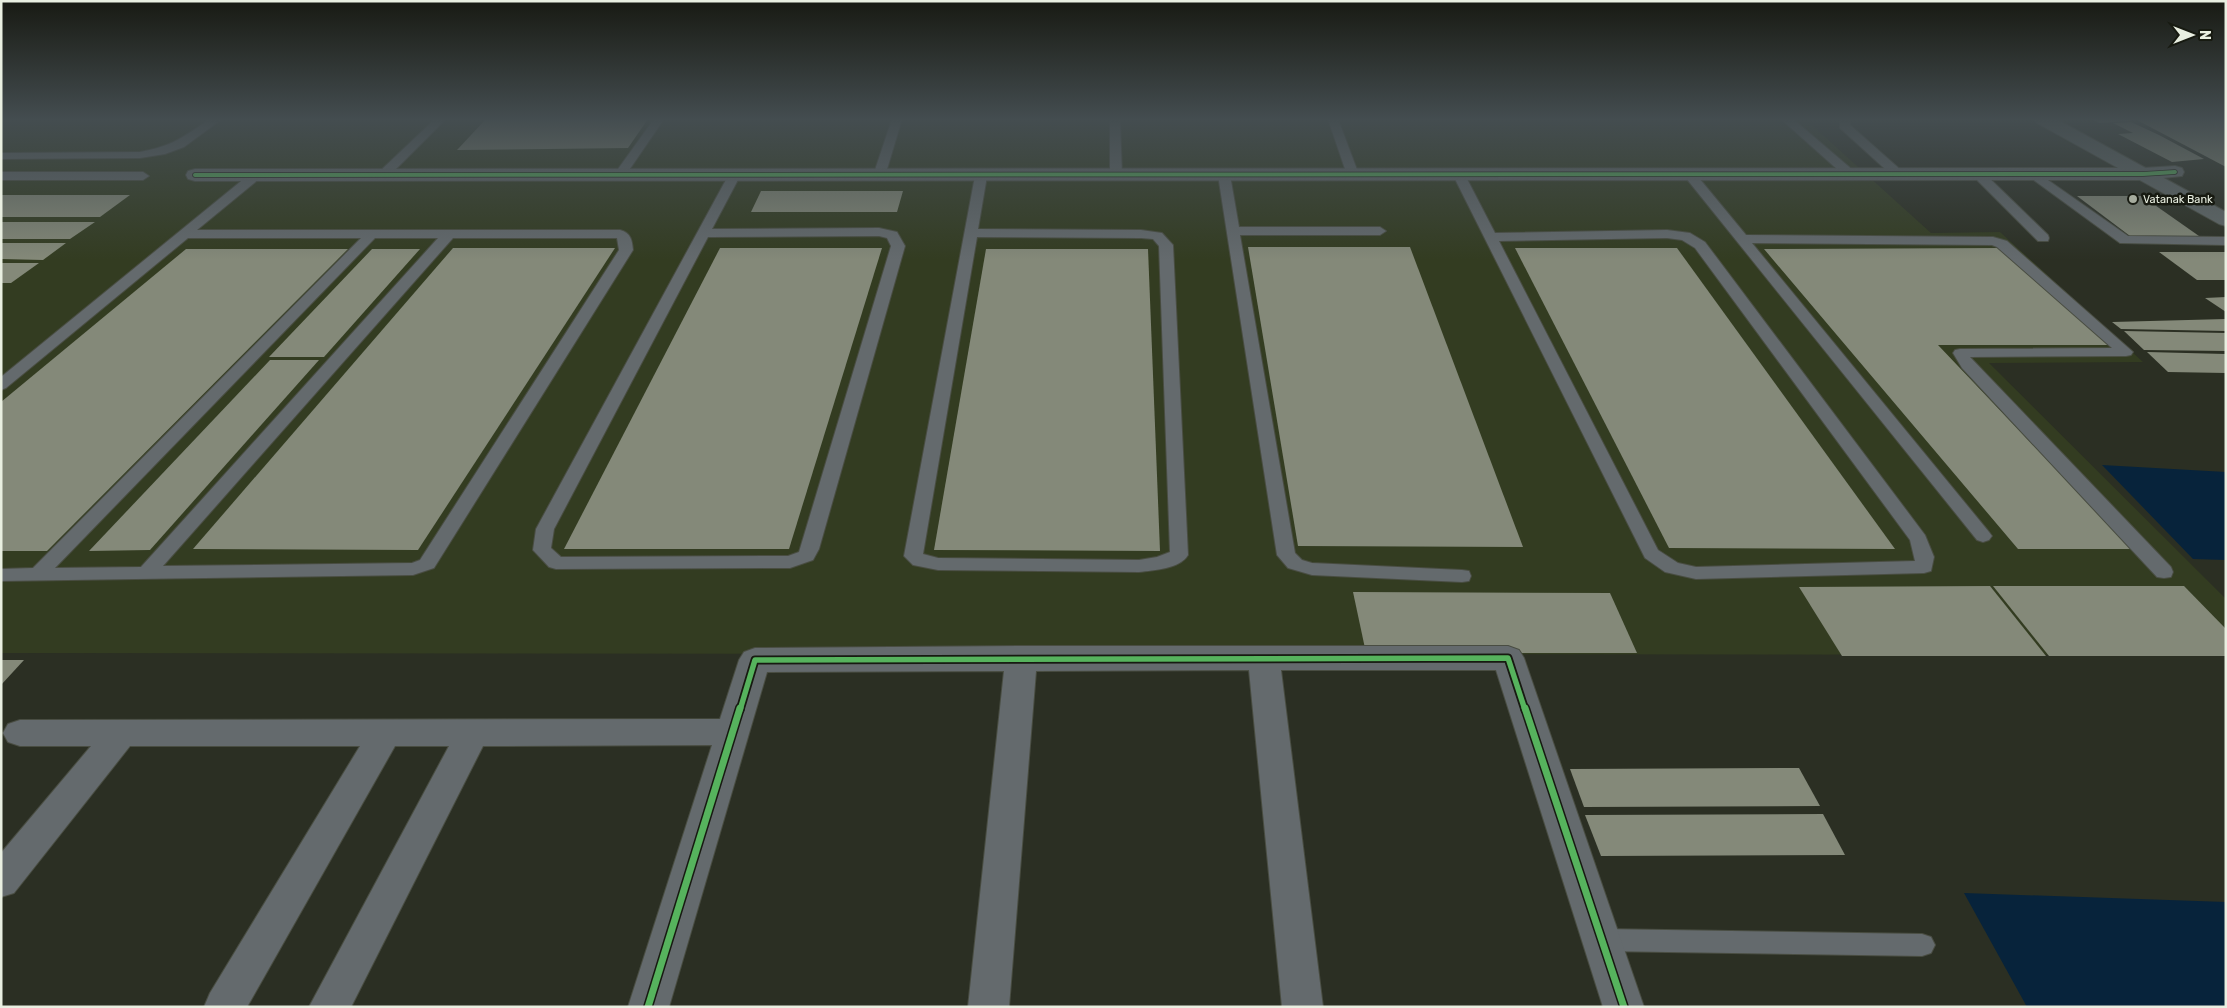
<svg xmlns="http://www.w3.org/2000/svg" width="2227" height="1008" viewBox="0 0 2227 1008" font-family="Rubik,sans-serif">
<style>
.built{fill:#333c21}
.water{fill:#07233b}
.building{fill:#848979}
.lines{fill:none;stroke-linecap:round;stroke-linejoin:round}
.service-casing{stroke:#494d42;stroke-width:2}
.minor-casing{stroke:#494d42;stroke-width:2}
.primary-casing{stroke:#494d42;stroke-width:2}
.service{fill:#646a6d;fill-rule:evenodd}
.minor{fill:#646a6d;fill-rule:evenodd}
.primary{fill:#626a6a;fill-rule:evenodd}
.cycleway-far2-casing{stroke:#171a11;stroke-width:5.5}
.cycleway-far1-casing{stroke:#171a11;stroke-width:9}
.cycleway-casing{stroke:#171a11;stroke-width:10}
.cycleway-far2{stroke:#56b35d;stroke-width:4}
.cycleway-far1{stroke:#56b35d;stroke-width:5.5}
.cycleway{stroke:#56b35d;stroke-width:7}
.poi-dot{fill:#a6ac9e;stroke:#171a11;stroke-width:2}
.labels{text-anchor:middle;stroke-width:5;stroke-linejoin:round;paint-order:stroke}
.far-poi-label{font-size:11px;fill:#e9efe1;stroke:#171a11;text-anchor:start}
</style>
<rect width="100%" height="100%" fill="#2b2f23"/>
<!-- built -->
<polygon class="built" points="1,119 1805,119 1931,233 2000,232 2143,362 1989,363 2226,599 2226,655 1,653"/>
<!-- water -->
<g class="water">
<polygon points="2102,465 2226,472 2226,560 2193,559"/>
<polygon points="1964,893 2226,902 2226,1007 2027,1007"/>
</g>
<!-- building -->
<g class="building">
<polygon points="486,119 648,119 628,148 457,150"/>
<polygon points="2092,119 2128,119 2131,121 2099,123"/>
<polygon points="2135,119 2226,119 2226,167"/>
<polygon points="2131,122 2159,135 2204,159 2172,162 2118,134 2133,133 2113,123"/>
<polygon points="761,191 903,191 897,212 751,212"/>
<polygon points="1,195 130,195 100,217 1,217"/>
<polygon points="2077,196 2142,196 2199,236 2130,236"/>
<polygon points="1,222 95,222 70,239 1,239"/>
<polygon points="1,243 66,243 43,260 1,259"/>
<polygon points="1248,247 1410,247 1523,547 1298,546"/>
<polygon points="453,248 615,248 418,550 193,549"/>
<polygon points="720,248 882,248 789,549 564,549"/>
<polygon points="1515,248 1677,248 1895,549 1669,548"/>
<polygon points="2001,248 2112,345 1938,345 2132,549 2018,549 1764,249"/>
<polygon points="186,249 348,249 47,551 1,551 1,402"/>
<polygon points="372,249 420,249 324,357 269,357"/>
<polygon points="986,249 1148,249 1160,551 934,550"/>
<polygon points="2159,252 2226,252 2226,280 2197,280"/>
<polygon points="1,263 39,263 11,283 1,283"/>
<polygon points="2226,297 2226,312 2205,298"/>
<polygon points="2226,319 2226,331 2121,329 2112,322"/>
<polygon points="2124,331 2226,333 2226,351 2144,350"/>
<polygon points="2147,352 2226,354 2226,373 2168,372"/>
<polygon points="270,360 319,360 150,550 89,551"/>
<polygon points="1990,586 2046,656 1842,656 1799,587"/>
<polygon points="1993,586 2184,586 2226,629 2226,656 2049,656"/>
<polygon points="1353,592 1610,593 1637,653 1366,653"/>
<polygon points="1,660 24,660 1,685"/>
<polygon points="1799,768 1820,806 1584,807 1570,769"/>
<polygon points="1823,814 1845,855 1601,856 1585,815"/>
</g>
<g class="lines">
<!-- service casing -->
<g class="service-casing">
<g id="service">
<path d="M210 119H222L184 147 165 154 140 158 1 159V153L140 152C173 146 183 137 210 119Z"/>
<polygon points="435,119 446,119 386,179 378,179 376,176 378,173"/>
<polygon points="654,119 664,119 623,179 615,179 613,176"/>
<polygon points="892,119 902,119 885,176 879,180 873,176"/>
<polygon points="1110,119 1120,119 1122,175 1116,179 1110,175"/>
<polygon points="1328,119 1338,119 1359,175 1357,178 1353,179 1347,175"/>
<polygon points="1781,119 1793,119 1855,172 1857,175 1855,178 1847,178"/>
<polygon points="1840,119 1850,119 1850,125 1903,172 1905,175 1903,178 1895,178 1840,128"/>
<polygon points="1224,171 1230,175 1239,227 1380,227 1386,231 1380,235 1240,235 1295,553 1302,560 1312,563 1462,570 1469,571 1471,576 1469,581 1462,582 1312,575 1288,568 1277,555 1218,175"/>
<path d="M1459 171 1465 175 1495 233 1667 230 1690 233 1705 242 1925 535 1934 557 1931 571 1924 573 1696 579 1665 572 1645 558 1453 175ZM1667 238 1682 240 1695 248 1910 540 1915 561 1696 567 1678 563 1658 550 1499 241Z"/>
<polygon points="1690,171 1694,172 1746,235 1993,237 2007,241 2133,352 2131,355 2126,356 1970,357 2171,567 2173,572 2171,577 2164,578 2157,577 1962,368 1953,353 1955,350 1960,349 2112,348 1997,247 1992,245 1752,243 1989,532 1992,536 1989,540 1983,542 1977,540 1686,178 1684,175"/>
<polygon points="1979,171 1983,172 2048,235 2049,238 2048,241 2038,241 1975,178 1973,175"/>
<polygon points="2035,171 2128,236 2226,237 2226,245 2120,243 2031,178 2029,175"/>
<polygon points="1,172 143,172 149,176 143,180 1,180"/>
<path d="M255 172 261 176 259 179 197 230H620C631 233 632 240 633 250L434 568 413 575 1 581V569L33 568 361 238H188L6 388 1 390V377L251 173ZM375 238H438L141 567 55 568ZM453 238H617L619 250 420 560 412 563 163 566Z"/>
<path d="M734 172 740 176 712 229 879 228 897 232 905 246 819 549 813 560 790 568 556 569 549 567 533 550 536 529 728 176ZM879 236 887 238 891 246 799 552 788 556 561 557 551 548 554 529 708 237Z"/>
<path d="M981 172 987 176 978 229 1141 230 1162 233 1173 245 1188 555C1180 569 1154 570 1139 572L938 570 913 565 904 556 975 176ZM977 237 1141 238 1153 239 1159 246 1170 552 1157 557 1139 560 938 558 923 554Z"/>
<polygon points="1602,929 1922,934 1931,937 1935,945 1931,953 1922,956 1602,951 1593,948 1590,940 1593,932"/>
</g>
</g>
<!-- minor casing -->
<g class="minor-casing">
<g id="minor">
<polygon points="2175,166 2182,168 2184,172 2182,176 2143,180 195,181 188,179 186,175 188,171 195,169 2143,168"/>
<polygon points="1021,646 1508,646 1519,650 1524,658 1644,1007 1603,1007 1496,670 1281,670 1323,1007 1282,1007 1249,670 1036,671 1009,1007 968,1007 1004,671 767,672 669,1007 628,1007 712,745 483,746 351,1007 309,1007 449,746 395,746 247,1007 204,1007 210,993 360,746 130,746 14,893 1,897 1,853 91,746 20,746 8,742 3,733 8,724 20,720 720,719 739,660 744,652 755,648"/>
</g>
</g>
<!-- primary casing -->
<g class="primary-casing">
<polygon id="primary" points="2034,119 2056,119 2226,212 2226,226 2219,224 2037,123"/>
</g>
<!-- service -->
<use href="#service" class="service"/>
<!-- minor -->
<use href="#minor" class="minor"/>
<!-- primary -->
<use href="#primary" class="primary"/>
<!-- cycleway-far2 casing -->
<g class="cycleway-far2-casing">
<polyline id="cycleway-far2" points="195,175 2143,174 2175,172"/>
</g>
<!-- cycleway-far1 casing -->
<g class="cycleway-far1-casing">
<polyline id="cycleway-far1" points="740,710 755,660 1508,658 1525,710"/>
</g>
<!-- cycleway casing -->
<g class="cycleway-casing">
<g id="cycleway">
<polyline points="1525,708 1624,1007"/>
<polyline points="648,1007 740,708"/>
</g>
</g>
<!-- cycleway-far2 -->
<use href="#cycleway-far2" class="cycleway-far2"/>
<!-- cycleway-far1 -->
<use href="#cycleway-far1" class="cycleway-far1"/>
<!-- cycleway -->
<use href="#cycleway" class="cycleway"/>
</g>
<!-- sky -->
<linearGradient id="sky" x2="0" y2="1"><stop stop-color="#181a13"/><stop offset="0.46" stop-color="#444d50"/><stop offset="1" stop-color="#444d50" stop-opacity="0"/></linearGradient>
<rect width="2227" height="260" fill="url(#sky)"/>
<!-- markers -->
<circle class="poi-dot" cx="2133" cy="199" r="5"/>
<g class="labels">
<!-- far-poi labels -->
<g class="far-poi-label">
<text x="2143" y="203">Vatanak Bank</text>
</g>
</g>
<!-- border -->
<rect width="2227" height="1008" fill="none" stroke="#e9efe1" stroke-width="5"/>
<!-- north arrow -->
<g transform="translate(2192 35) rotate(90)" stroke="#171a11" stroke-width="4" paint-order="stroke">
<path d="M0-4L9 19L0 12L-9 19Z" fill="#e9efe1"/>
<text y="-8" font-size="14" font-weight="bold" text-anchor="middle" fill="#e9efe1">N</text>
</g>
</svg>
